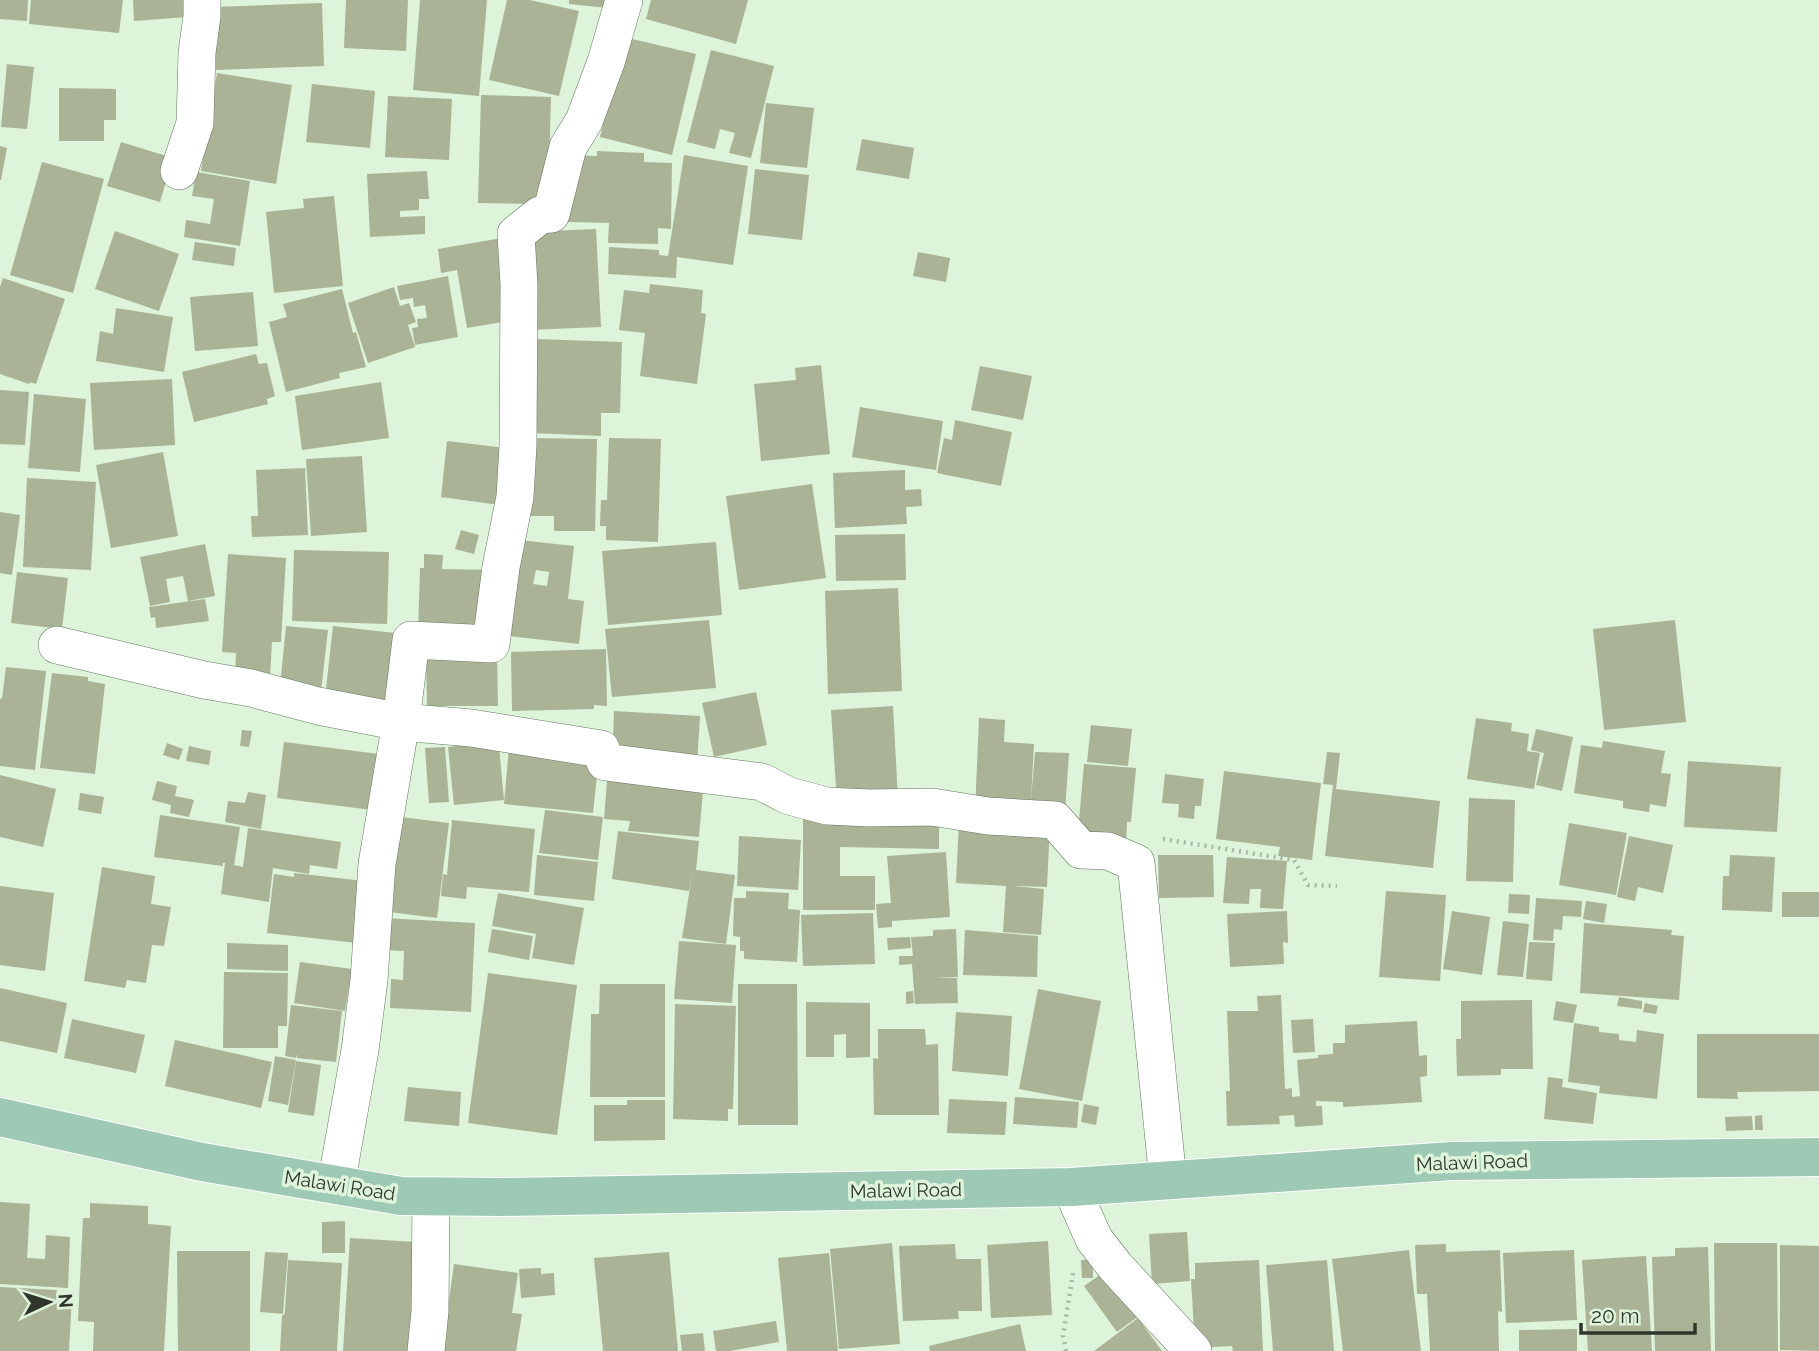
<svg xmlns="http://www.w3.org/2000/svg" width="1819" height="1351" viewBox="0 0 1819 1351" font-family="Raleway,sans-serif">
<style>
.building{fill:#aab396;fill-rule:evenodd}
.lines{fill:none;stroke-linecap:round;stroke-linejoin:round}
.minor-casing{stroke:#647861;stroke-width:38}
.major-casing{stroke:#fff;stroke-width:40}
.path{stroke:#a7b9a5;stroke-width:4.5;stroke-dasharray:2 5;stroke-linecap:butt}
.minor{stroke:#fff;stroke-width:37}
.major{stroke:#9ecab5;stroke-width:38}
.labels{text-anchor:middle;stroke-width:7;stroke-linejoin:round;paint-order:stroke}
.street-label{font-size:19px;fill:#2f372d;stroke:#ddf3da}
</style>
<rect width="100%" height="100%" fill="#ddf3da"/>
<!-- building -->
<g class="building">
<polygon points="0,0 28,0 27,21 0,19"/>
<polygon points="31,0 123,0 119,33 29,24"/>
<polygon points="133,0 199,0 200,16 134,21"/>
<polygon points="346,0 408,0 406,51 344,48"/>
<polygon points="420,0 487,0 479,96 413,90"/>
<polygon points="507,0 530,0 579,11 559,96 489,80"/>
<polygon points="569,0 619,0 618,9 569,4"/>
<polygon points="651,0 748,0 736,44 646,19"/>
<polygon points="322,3 324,66 216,70 214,7"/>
<polygon points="624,37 696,54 672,155 600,137"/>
<polygon points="711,50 774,66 751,158 729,153 735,133 720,129 715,149 687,142"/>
<polygon points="7,64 34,67 27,129 1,127"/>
<polygon points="217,73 292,85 276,184 201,171"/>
<polygon points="312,84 375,91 370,148 306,142"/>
<polygon points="59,88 116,89 116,120 104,120 104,141 59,141"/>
<polygon points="481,95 551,97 548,204 478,203"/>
<polygon points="388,96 452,99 449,160 385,157"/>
<polygon points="766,103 814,108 807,168 760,163"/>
<polygon points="862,139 914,148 909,179 856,170"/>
<polygon points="121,142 173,158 160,202 107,186"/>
<polygon points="0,146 7,148 1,180 0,180"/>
<polygon points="597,151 644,153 644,162 672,163 671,229 658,228 658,244 608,243 609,223 568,222 569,155 597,156"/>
<polygon points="684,155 748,166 733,265 677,257 676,278 608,274 609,247 659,250 659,255 668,256"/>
<polygon points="42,162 104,179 73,293 10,275"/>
<polygon points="755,169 809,175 802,240 748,234"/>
<polygon points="427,171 429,199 419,199 419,210 400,211 400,217 425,216 425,234 370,237 367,174"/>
<polygon points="196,172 250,181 240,246 184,237 186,220 210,224 214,199 192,196"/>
<polygon points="334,196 343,286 274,293 266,212 304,208 303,199"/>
<polygon points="596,229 601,327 528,330 523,232"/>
<polygon points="115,231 179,254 159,311 95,289"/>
<polygon points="502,238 515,320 467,328 457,270 441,273 438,249"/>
<polygon points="195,242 236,248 234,266 192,260"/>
<polygon points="918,252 950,258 946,282 913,276"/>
<polygon points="448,276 458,337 415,345 412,328 418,327 417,319 427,318 425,305 414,307 413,298 400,300 397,286"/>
<polygon points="3,278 65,299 36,384 30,382 29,384 0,374 0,287"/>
<polygon points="650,284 703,290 701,313 706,314 697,384 640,376 645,333 619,330 624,290 649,293"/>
<polygon points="394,287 400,306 409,303 416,322 408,325 415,347 368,363 348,303"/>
<polygon points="342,289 353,333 356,332 366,367 339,373 340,378 286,392 269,322 287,317 283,304"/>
<polygon points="253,292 258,346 195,351 190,297"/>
<polygon points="116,308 173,317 164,372 96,361 100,331 113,334"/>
<polygon points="535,339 622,342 620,413 601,413 601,436 532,433"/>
<polygon points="256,354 259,364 267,363 275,396 267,399 268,404 194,422 182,372"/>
<polygon points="821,365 830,454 761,461 754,384 796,380 795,368"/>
<polygon points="980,366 1032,376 1023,420 971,410"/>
<polygon points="172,379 175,445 94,450 90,383"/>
<polygon points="381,382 389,438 302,450 295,396"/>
<polygon points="0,390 29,392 25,445 0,444"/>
<polygon points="34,394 86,399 80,472 28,468"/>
<polygon points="860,407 943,421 936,470 852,457"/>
<polygon points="955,420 1012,432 1001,486 937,473 944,438 952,440"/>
<polygon points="528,438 597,439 595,531 554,531 554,516 527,516"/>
<polygon points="609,438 661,439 658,542 606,540 606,526 600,526 601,500 607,500"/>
<polygon points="447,441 514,449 507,506 441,497"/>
<polygon points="163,452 178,536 111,548 96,465"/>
<polygon points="362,456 367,532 311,536 306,459"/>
<polygon points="305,468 308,535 252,537 251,516 258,516 256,470"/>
<polygon points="905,470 905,490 921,489 922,506 906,507 907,524 835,528 833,473"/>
<polygon points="27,478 96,482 91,570 23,567"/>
<polygon points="812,484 826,578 739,590 726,496"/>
<polygon points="0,512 20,515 12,575 0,573"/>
<polygon points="461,530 479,535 474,554 455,549"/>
<polygon points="905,534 906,580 836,581 835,535"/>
<path d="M510 539 574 546 568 599 584 601 579 644 500 635ZM536 570 549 572 547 586 533 584Z"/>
<polygon points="716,542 722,615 608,625 602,551"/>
<polygon points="205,544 215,596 188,601 183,576 166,579 170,602 150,606 140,557"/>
<polygon points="294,550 389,552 387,624 292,621"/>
<polygon points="228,554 286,558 281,642 272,642 270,678 235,676 236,653 222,652"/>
<polygon points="424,554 443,555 442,569 493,570 482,635 418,633 420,568 424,568"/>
<polygon points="17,572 68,578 62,629 11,623"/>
<polygon points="898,588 902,691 828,694 825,591"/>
<polygon points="205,599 209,621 156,628 155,617 151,618 149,607"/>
<polygon points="709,620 716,688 612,697 605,629"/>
<polygon points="1675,620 1686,722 1604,730 1593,629"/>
<polygon points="286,626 328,630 321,691 280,686"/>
<polygon points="333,626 404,634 396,705 325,698"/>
<polygon points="606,649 607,706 594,705 594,709 512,711 511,652"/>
<polygon points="497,654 498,706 427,706 426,655"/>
<polygon points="6,667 46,671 35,770 0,766 0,698 2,699"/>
<polygon points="52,673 88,677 88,681 105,684 95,774 40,768"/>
<polygon points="756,692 767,745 714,757 702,703"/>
<polygon points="893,706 898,799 837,803 831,710"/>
<polygon points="614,711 700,716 697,765 612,761"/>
<polygon points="979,718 1005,720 1004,742 1034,744 1031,800 1035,752 1069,753 1065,813 975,812"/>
<polygon points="1476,718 1512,723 1511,731 1529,734 1527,751 1540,753 1534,789 1467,779"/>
<polygon points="1091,725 1132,729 1128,766 1087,762"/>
<polygon points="1536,729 1573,737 1562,791 1536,785 1544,753 1531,750"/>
<polygon points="242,730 252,731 249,747 240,746"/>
<polygon points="498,736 504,800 454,805 448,747 472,744"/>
<polygon points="1603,741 1665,751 1661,773 1671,774 1666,807 1650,804 1649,812 1623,808 1623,801 1574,793 1581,745 1602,748"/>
<polygon points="284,742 379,754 372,810 277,798"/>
<polygon points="167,743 183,749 179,760 163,755"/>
<polygon points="189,746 211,751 209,765 186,761"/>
<polygon points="445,747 449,802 429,803 425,748"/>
<polygon points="509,747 599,756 593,813 504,804"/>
<polygon points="1327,752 1340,753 1336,789 1440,801 1433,868 1325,856 1333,785 1323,784"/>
<polygon points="1688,761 1781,767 1777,832 1684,827"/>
<polygon points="1084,764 1136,768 1131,822 1127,822 1126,847 1077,843"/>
<polygon points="608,769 704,778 699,837 628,831 630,821 604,819"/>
<polygon points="1224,771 1321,783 1312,860 1278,856 1280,847 1216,839"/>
<polygon points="1165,774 1204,779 1201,806 1195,806 1194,819 1178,817 1179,804 1162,803"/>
<polygon points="0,775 56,789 43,847 0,837"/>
<polygon points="157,781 177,786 175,796 194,800 189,817 170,813 171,805 152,800"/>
<polygon points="248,792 266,795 261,829 225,822 228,801 245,803"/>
<polygon points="80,793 104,797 101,814 78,810"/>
<polygon points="1469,798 1515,800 1513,882 1466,881"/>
<polygon points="545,810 603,817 598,860 539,853"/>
<polygon points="803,811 939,811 939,849 840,847 840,876 875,876 875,910 803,910"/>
<polygon points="160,815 240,827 234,865 243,867 248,828 341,842 337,869 310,865 309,874 273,868 269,902 221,894 225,863 223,863 223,866 154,857"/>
<polygon points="401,817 449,823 437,918 389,912"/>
<polygon points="452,820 535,829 529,892 467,887 466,899 441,896 443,874 447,875"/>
<polygon points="959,821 1050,824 1047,887 1013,886 1044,889 1041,935 1003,932 1006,886 956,883"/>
<polygon points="1569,823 1627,833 1616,895 1559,885"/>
<polygon points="618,831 699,841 696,870 735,875 726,944 682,938 693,869 689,891 612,879"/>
<polygon points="739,836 801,840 798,890 737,886"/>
<polygon points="1629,836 1673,845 1663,893 1638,887 1635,901 1617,897"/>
<polygon points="946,852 950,917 892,921 892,927 878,928 876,904 891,903 887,856"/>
<polygon points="537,855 598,862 594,901 534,895"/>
<polygon points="1158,855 1213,855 1214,897 1159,898"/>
<polygon points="1730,855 1775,857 1772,912 1722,910 1723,876 1729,876"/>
<polygon points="1227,857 1287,861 1283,909 1260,908 1261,889 1250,889 1249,904 1223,903"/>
<polygon points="102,867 155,876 151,904 171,907 164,946 152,945 146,983 127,980 125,988 84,981"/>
<polygon points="294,873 373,882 366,944 267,933 274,874 294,877"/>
<polygon points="0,886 54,893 45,971 0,965"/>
<polygon points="746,891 789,893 788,909 800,910 797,962 744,959 744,951 740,951 740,937 733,936 734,898 746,898"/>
<polygon points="1386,891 1446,895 1440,981 1379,977"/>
<rect x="1782" y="892" width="37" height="25"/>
<polygon points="498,893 584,908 574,965 532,958 536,934 492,926"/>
<polygon points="1509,894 1530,895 1529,914 1508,913"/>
<polygon points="1536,898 1582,901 1581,917 1563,916 1562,930 1554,929 1553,941 1533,940"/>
<polygon points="1586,901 1607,904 1604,923 1583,919"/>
<polygon points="1287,911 1288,943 1283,942 1284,964 1230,967 1227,914"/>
<polygon points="1452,911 1490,917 1482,975 1443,969"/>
<polygon points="873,913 875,964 803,966 801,915"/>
<polygon points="384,918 475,923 471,1012 390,1008 391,979 403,980 404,951 382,950"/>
<polygon points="1503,921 1529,924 1523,977 1497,975"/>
<polygon points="1584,923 1672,930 1671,935 1684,936 1679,1000 1580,993"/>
<polygon points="492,929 533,936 529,960 488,952"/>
<polygon points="956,929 958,977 934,977 957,978 958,1003 915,1004 912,964 899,965 899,956 913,956 911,937 933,936 933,930"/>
<polygon points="965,930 1038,936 1037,977 963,975"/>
<polygon points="910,937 911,948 888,950 887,938"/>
<polygon points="679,941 736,945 732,1003 674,999"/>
<polygon points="1529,942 1555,943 1552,981 1526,979"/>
<polygon points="227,943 288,945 288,971 227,969"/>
<polygon points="300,962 352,969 345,1011 294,1003"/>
<polygon points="224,972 288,973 287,1026 278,1026 278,1048 223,1048"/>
<polygon points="488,973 577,985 557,1135 468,1123"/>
<polygon points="600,984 665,984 665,1097 590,1097 591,1014 599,1014"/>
<polygon points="738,984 797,984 798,1125 738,1125"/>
<polygon points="0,988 67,1003 57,1053 0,1041"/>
<polygon points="1038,989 1101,1001 1082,1101 1019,1089"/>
<polygon points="913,991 914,1003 906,1004 906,992"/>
<polygon points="1281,995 1285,1089 1292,1088 1292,1097 1300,1096 1297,1060 1318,1058 1318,1055 1333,1054 1333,1043 1345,1043 1345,1025 1417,1021 1419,1056 1427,1055 1427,1076 1420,1077 1422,1102 1343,1107 1343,1102 1316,1101 1316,1106 1322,1106 1323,1125 1295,1127 1294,1115 1279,1116 1280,1124 1227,1126 1226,1091 1230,1091 1227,1011 1258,1011 1257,996"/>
<polygon points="1619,997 1642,1001 1642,1009 1617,1006"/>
<polygon points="1532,1000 1533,1069 1501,1069 1501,1075 1457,1076 1456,1039 1461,1039 1461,1001"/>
<polygon points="1556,1001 1577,1005 1573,1023 1553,1020"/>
<polygon points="806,1002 870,1003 870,1057 846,1058 846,1034 834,1035 834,1057 806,1057"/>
<polygon points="1645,1003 1658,1006 1656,1014 1643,1012"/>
<polygon points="675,1004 736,1006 733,1109 728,1109 728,1121 673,1119"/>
<polygon points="291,1005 342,1011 336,1062 297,1058 297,1054 296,1058 285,1056"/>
<polygon points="956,1012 1012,1016 1008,1076 952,1071"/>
<polygon points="72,1019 145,1035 136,1073 64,1058"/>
<polygon points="1313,1019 1315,1052 1293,1053 1291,1020"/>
<polygon points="1574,1023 1599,1027 1599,1032 1619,1034 1619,1040 1636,1042 1637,1030 1664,1034 1657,1099 1599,1093 1600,1086 1568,1082"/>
<polygon points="878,1029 925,1029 926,1045 938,1044 939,1115 874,1115 873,1058 878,1059"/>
<polygon points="1697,1034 1819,1034 1819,1091 1737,1092 1738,1099 1697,1098"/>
<polygon points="175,1040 272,1062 261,1108 165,1086"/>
<polygon points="275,1056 296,1060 288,1105 268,1101"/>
<polygon points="296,1061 321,1065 314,1116 288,1112"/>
<polygon points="1548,1077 1563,1079 1562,1087 1597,1093 1593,1124 1544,1119"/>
<polygon points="408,1087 461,1092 459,1126 404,1121"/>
<polygon points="1015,1097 1079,1102 1077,1128 1013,1124"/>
<polygon points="949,1099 1007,1102 1005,1135 947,1133"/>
<polygon points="627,1100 665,1100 665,1140 594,1141 594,1105 627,1105"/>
<polygon points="1084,1104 1099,1107 1096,1125 1081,1122"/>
<polygon points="1762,1115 1763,1130 1755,1130 1755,1116"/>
<polygon points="1752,1116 1753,1130 1726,1131 1725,1117"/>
<polygon points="0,1202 30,1204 27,1258 45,1259 46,1235 70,1237 68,1288 0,1284"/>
<polygon points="90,1203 148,1206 148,1224 171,1226 164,1351 93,1351 94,1322 78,1321 83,1218 90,1218"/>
<polygon points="345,1221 345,1253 322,1253 322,1222"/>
<polygon points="1187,1232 1190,1281 1152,1284 1149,1234"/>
<polygon points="350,1238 416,1242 422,1351 343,1351"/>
<polygon points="1048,1241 1052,1315 991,1318 987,1245"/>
<polygon points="892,1243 900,1344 839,1349 830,1249"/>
<polygon points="1714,1243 1777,1243 1778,1351 1715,1351"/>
<polygon points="955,1244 956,1259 981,1259 982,1311 958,1311 959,1319 903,1321 899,1246"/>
<polygon points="1446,1244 1446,1252 1500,1250 1502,1312 1498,1311 1499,1351 1430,1351 1427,1294 1417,1294 1415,1245"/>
<polygon points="1780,1245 1819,1246 1819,1351 1780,1350"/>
<polygon points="1708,1247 1711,1351 1655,1351 1652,1257 1675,1256 1675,1248"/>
<polygon points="1409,1250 1421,1351 1343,1351 1332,1259"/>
<polygon points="1574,1250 1577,1320 1506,1323 1503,1253"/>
<polygon points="177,1251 250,1251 250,1351 178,1351"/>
<polygon points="265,1252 288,1253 283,1314 260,1312"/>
<polygon points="669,1252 678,1351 603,1351 594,1258"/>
<polygon points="829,1253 838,1351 787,1351 778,1258"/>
<polygon points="1646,1256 1652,1351 1588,1351 1582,1260"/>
<polygon points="288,1260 342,1263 337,1351 280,1351 282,1315 284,1315 285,1311"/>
<polygon points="1081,1260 1093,1260 1093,1278 1082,1278"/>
<polygon points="1259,1260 1263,1351 1233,1351 1232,1346 1195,1348 1191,1279 1195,1279 1195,1263"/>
<polygon points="1327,1260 1334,1351 1273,1351 1266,1265"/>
<polygon points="454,1264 518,1273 512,1313 522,1314 516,1351 442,1351"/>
<polygon points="541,1268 541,1274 554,1273 555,1295 521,1298 519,1269"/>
<polygon points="1104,1272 1143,1313 1117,1332 1084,1286"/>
<polygon points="0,1287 57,1290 56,1295 72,1296 69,1351 0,1351"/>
<polygon points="1138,1318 1162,1351 1094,1351"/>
<polygon points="776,1321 779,1342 730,1351 716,1351 713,1331"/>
<polygon points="1020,1324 1026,1351 930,1351 929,1346"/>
<polygon points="1577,1329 1577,1351 1519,1351 1519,1330"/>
<polygon points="703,1333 705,1351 682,1351 680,1335"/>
</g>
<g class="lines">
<!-- minor casing -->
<g class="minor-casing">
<g id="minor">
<polyline points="624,0 606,62 584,121 568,147 551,214 540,215 516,234 519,285 518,445 515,497 501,567 491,644 411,640 401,722 471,728 601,749 605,762 762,782 789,796 827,806 869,808 932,807 988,816 1055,820 1081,850 1108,851 1136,863 1168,1180"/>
<polyline points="179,171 195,123 197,53 202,16 202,0"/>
<polyline points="57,645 204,680 251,688 318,706 401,722 377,864 369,980 360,1050 336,1185"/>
<polyline points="1071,1187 1094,1239 1115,1266 1193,1351"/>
<polyline points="426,1351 430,1311 431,1196"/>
</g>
</g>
<!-- major casing -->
<g class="major-casing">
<polyline id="major" points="0,1117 202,1162 401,1196 502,1197 1071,1187 1452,1161 1819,1157"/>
</g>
<!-- path -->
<g class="path">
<polyline points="1163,839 1294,860 1308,885 1337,886"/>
<polyline points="1066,1351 1063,1336 1073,1273"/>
</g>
<!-- minor -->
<use href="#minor" class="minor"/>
<!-- major -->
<use href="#major" class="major"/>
</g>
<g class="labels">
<!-- street labels -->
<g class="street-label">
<text transform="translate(1472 1162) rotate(-2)" y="7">Malawi Road</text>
<text transform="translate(340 1185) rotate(9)" y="7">Malawi Road</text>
<text transform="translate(906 1190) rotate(-1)" y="7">Malawi Road</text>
</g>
</g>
<!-- north arrow -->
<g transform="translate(49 1302) rotate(86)" stroke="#ddf3da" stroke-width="5" paint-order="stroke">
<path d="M0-5L12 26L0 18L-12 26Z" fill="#2f372d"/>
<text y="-10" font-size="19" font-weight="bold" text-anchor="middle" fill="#2f372d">N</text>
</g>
<!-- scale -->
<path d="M1581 1323v10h114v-10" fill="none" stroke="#2f372d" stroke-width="3.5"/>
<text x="1591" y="1323" font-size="21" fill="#2f372d" stroke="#ddf3da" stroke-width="5" paint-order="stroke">20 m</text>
</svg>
